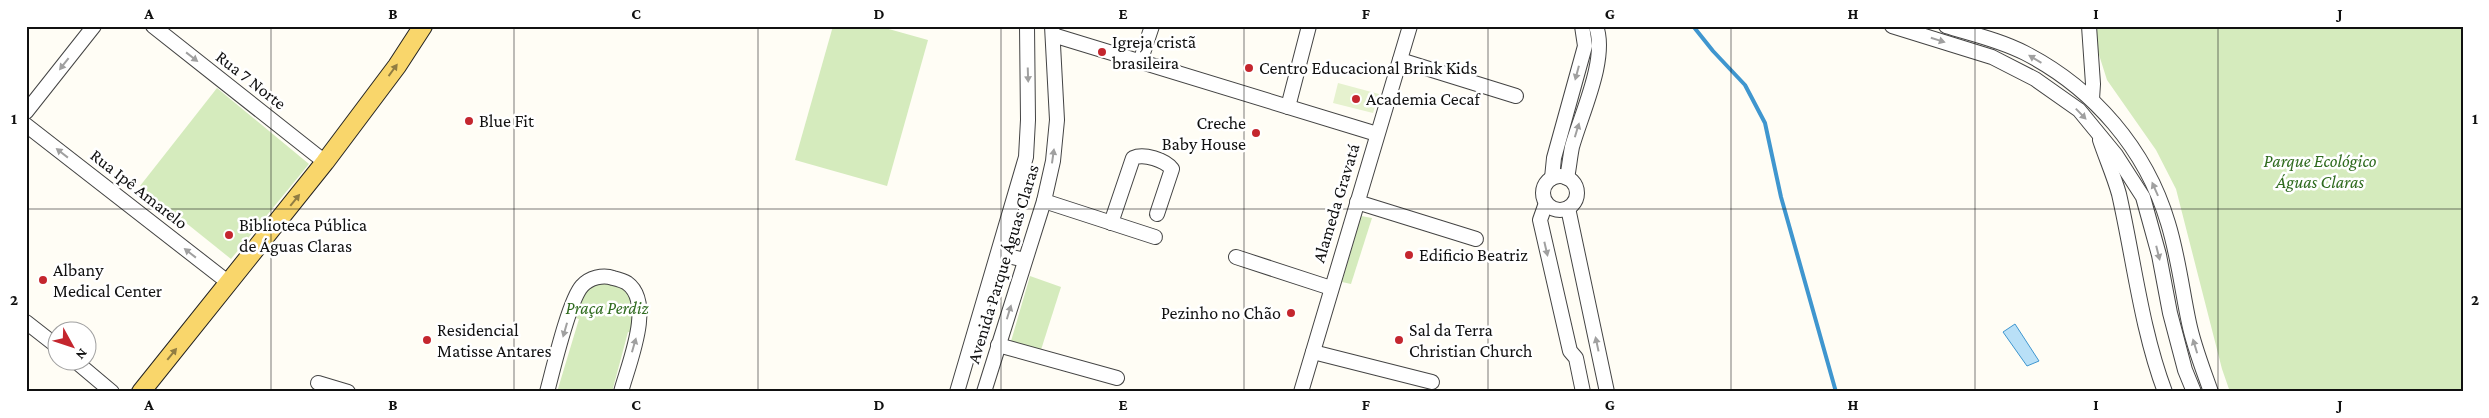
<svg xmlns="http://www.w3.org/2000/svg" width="2489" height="418" viewBox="0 0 2489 418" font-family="'Crimson Pro',serif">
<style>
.green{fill:#d5ebbd}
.pitch{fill:#e6f2cf}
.water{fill:#b9e0f7;stroke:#3f96cf}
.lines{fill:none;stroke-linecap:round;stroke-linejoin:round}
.stream{stroke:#3f96cf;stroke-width:4}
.minor-casing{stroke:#444;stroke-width:16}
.major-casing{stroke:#222;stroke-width:20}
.minor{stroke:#fff;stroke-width:14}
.major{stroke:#f9d66b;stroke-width:18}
.oneway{fill:#a0a0a0}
.oneway2{fill:#917d42}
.grid{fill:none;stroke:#111;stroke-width:1;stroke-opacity:0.55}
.poi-dot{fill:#c4262e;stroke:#fff;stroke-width:2}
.labels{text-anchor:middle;stroke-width:5;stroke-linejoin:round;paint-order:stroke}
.poi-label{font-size:18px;fill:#111;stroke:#fff;text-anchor:start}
.street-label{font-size:18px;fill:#111;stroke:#fff}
.park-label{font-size:18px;font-style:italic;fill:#2f6b1f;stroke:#fff}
.neatline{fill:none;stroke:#111;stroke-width:2}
.grid-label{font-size:16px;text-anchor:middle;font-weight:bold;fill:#111}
</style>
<rect width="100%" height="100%" fill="#fffdf5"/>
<!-- green -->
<g class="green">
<polygon points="833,26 878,26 928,40 887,186 795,160"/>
<polygon points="2095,26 2463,26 2463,392 2230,392 2222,369 2176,189 2156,150 2107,80 2094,39"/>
<polygon points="217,88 309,164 231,259 140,186"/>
<polygon points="1361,216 1372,218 1351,284 1342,282"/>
<polygon points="1030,276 1061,287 1040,353 1009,348"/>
<polygon points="610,277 636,294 637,334 628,332 612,392 557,392 579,319 569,316 581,287"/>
</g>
<!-- pitch -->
<polygon class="pitch" points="1338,83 1379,94 1373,113 1333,103"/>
<!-- water -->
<polygon class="water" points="2015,324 2039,361 2027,366 2003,332"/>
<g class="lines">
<!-- stream -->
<polyline class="stream" points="1693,26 1713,51 1745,85 1765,123 1781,197 1836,392"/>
<!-- minor casing -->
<g class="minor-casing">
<g id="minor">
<polyline points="153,26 325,162"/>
<polyline points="1892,26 1992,57 2035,79 2079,110 2116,155 2143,197 2159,255 2170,313 2185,370 2194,392"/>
<path d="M1946 26C1972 34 2000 40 2025 53 2093 88 2146 149 2168 223 2178 255 2182 290 2189 323 2194 347 2203 369 2211 392"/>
<polyline points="2089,26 2093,84 2092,99"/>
<polyline points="1053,35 1377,134"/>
<polyline points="1400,60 1516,96"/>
<polyline points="1140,62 1152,26"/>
<polyline points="1288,107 1309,26"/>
<polyline points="26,112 94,26"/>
<polyline points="26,125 229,283"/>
<path d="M2100 140C2106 158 2114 176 2119 194 2134 260 2141 328 2165 392"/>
<circle cx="1560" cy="193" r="17"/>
<polyline points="1552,178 1554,158 1585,46 1582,26"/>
<path d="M1567 178C1569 168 1570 157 1572 147 1581 114 1608 59 1596 26"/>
<polyline points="1044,201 1155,237"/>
<polyline points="1357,202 1476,239"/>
<polyline points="1546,203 1540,220 1570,351 1576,358 1583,392"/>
<polyline points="1568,208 1607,392"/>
<path d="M1111 223 1133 158C1144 153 1165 160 1172 169L1157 214"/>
<polyline points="999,254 1025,260"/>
<polyline points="1236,257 1331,288"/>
<polyline points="26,322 58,347"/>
<polyline points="998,345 1117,378"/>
<polyline points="1313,352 1432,382"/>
<polyline points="74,360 112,392"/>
<polyline points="318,383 348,392"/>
<path d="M547 392C553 370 569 300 582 286 589 278 603 274 613 278 617 279 624 281 627 283 655 303 628 365 621 392"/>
<polyline points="957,392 1026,157 1028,120 1027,26"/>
<polyline points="984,392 1044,201 1053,161 1057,120 1052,26"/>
<polyline points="1301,392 1410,26"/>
</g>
</g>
<!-- major casing -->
<g class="major-casing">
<polyline id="major" points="141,392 325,162 397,66 423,26"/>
</g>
<!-- minor -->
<use href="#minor" class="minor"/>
<!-- major -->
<use href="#major" class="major"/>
</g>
<!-- one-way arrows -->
<defs><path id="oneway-solid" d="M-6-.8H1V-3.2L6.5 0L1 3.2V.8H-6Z" transform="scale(1.25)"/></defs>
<g class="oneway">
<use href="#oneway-solid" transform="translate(1938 40) rotate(17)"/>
<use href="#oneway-solid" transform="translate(192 57) rotate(38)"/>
<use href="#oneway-solid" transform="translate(2035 59) rotate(-149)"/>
<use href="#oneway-solid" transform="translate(64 64) rotate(128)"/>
<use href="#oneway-solid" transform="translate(1577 73) rotate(105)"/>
<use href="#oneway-solid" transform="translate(1028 75) rotate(88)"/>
<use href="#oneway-solid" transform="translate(2081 114) rotate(46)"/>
<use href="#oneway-solid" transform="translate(1577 130) rotate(-73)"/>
<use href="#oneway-solid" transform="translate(62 153) rotate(-142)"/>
<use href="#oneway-solid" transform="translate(1053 156) rotate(-82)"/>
<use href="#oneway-solid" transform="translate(2155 189) rotate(-114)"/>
<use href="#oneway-solid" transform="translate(1546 249) rotate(77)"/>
<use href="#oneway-solid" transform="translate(190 253) rotate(-142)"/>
<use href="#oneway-solid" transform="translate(2158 253) rotate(76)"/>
<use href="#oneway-solid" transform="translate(1009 312) rotate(-73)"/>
<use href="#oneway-solid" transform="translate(565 330) rotate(106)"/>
<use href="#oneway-solid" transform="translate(1597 344) rotate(-102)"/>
<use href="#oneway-solid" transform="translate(634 345) rotate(-74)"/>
<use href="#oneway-solid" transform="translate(2195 346) rotate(-107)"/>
</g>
<g class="oneway2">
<use href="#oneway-solid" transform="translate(393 70) rotate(-54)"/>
<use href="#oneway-solid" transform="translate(295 200) rotate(-51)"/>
<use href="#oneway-solid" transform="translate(172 354) rotate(-51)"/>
</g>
<!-- grid -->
<path class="grid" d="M271 26V392M514 26V392M758 26V392M1001 26V392M1244 26V392M1488 26V392M1731 26V392M1975 26V392M2218 26V392M26 209H2463"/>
<!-- markers -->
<g class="poi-dot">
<circle cx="1102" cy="52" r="5"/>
<circle cx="1249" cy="68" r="5"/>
<circle cx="1356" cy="99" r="5"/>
<circle cx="469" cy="121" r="5"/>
<circle cx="1256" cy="133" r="5"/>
<circle cx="229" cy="235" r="5"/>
<circle cx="1409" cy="255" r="5"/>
<circle cx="43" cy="280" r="5"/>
<circle cx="1291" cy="313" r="5"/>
<circle cx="427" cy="340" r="5"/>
<circle cx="1399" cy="340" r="5"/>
</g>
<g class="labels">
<!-- poi labels -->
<g class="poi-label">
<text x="1112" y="48">Igreja cristã<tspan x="1112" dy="21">brasileira</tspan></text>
<text x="1259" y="74">Centro Educacional Brink Kids</text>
<text x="1366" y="105">Academia Cecaf</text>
<text x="479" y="127">Blue Fit</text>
<text x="1246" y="129" text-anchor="end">Creche<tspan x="1246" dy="21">Baby House</tspan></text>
<text x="239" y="231">Biblioteca Pública<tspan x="239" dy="21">de Águas Claras</tspan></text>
<text x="1419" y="261">Edificio Beatriz</text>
<text x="53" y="276">Albany<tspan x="53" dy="21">Medical Center</tspan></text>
<text x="1281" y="319" text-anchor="end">Pezinho no Chão</text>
<text x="437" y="336">Residencial<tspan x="437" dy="21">Matisse Antares</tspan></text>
<text x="1409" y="336">Sal da Terra<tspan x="1409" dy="21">Christian Church</tspan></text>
</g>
<!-- street labels -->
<g class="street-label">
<text transform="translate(251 80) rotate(38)" y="6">Rua 7 Norte</text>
<text transform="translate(139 189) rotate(38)" y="6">Rua Ipê Amarelo</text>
<text transform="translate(1336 203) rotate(-73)" y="6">Alameda Gravatá</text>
<text transform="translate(1003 264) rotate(-73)" y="6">Avenida Parque Águas Claras</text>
</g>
<!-- park labels -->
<g class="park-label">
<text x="2320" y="167">Parque Ecológico<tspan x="2320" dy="21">Águas Claras</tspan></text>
<text x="607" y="314">Praça Perdiz</text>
</g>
</g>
<!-- border -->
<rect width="2489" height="418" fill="none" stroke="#ffffff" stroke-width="55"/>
<!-- north arrow -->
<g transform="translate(72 346) rotate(130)"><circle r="24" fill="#ffffff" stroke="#a0a0a0"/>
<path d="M0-4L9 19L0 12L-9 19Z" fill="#c4262e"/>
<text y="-8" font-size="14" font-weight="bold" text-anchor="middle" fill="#111111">N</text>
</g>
<rect x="28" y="28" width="2434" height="362" class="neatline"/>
<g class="grid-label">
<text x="149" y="19">A</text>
<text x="393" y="19">B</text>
<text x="636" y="19">C</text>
<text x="879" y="19">D</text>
<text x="1123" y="19">E</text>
<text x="1366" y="19">F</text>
<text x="1610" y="19">G</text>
<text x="1853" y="19">H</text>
<text x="2096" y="19">I</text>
<text x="2340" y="19">J</text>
<text x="14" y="124">1</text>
<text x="2475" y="124">1</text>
<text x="14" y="305">2</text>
<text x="2475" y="305">2</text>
<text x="149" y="410">A</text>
<text x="393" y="410">B</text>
<text x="636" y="410">C</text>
<text x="879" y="410">D</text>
<text x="1123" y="410">E</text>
<text x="1366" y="410">F</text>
<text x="1610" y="410">G</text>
<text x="1853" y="410">H</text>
<text x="2096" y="410">I</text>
<text x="2340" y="410">J</text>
</g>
</svg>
